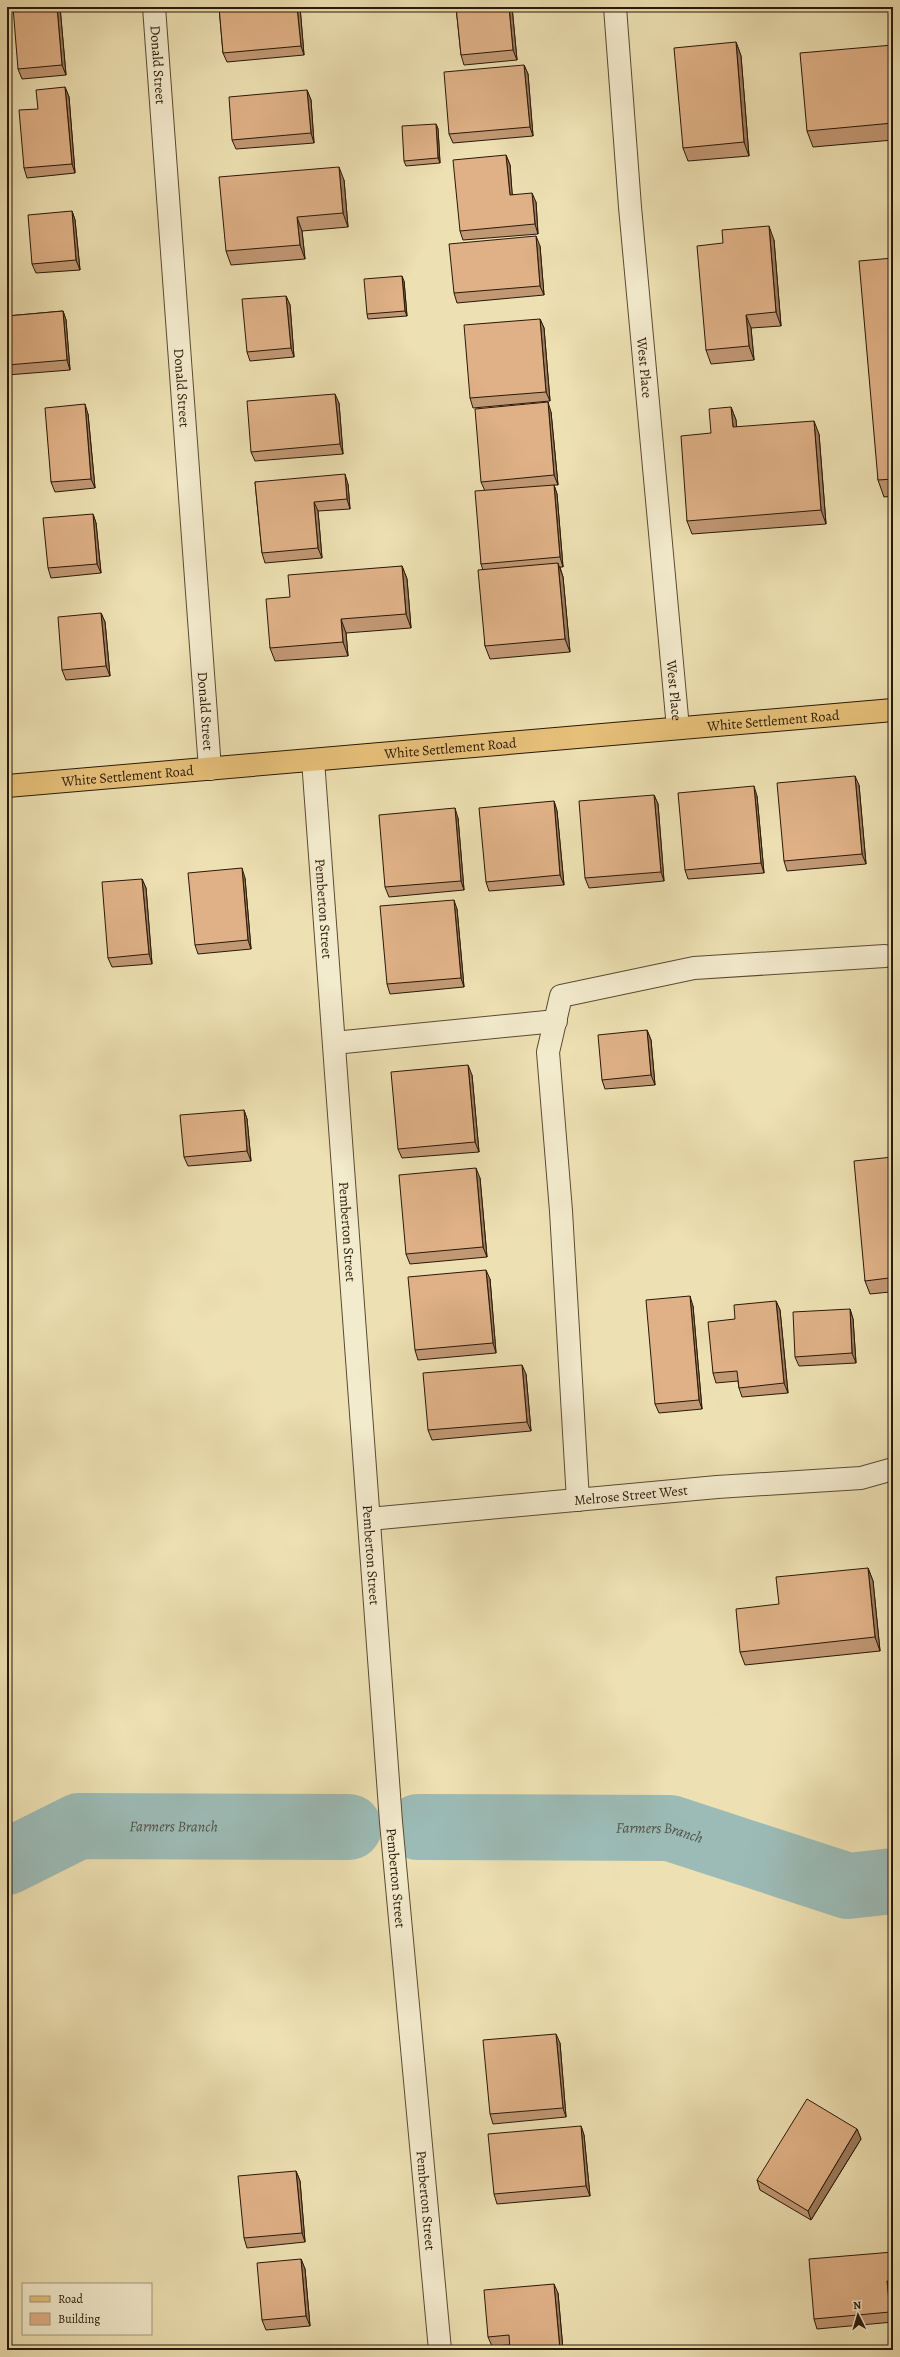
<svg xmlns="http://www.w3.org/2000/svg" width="900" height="2357" viewBox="0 0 900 2357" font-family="Alegreya,serif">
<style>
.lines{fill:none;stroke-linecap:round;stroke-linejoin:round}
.river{stroke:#9cbbb6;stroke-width:66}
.minor-casing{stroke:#5a4a32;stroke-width:24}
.major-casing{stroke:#291808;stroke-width:24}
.minor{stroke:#f3ebcd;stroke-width:22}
.major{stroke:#e6c079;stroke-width:22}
.wall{fill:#c19874;stroke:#291808}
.shaded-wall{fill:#9d7c5e;stroke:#291808}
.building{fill:#e0b187;stroke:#291808}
.labels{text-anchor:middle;stroke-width:3.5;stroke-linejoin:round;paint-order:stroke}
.street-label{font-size:14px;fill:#291808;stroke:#f3ebcd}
.water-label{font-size:15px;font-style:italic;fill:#515145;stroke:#f3ebcd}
</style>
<rect width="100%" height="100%" fill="#ede0b2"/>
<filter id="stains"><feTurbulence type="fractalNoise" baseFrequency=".005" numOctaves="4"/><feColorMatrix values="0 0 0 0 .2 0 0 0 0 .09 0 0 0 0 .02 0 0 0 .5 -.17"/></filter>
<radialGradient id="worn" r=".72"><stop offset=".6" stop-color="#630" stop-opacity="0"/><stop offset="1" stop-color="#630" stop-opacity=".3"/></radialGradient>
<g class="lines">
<!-- river -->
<g class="river">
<path id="s1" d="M418 1827 670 1828 848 1886 893 1881"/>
<path id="s2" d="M7 1862 79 1826 349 1827"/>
</g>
<!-- minor casing -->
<g class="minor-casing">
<g id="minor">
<path id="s3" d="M154 7 210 769"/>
<path id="s4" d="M615 7 630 207 678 728"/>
<path id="s5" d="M313 760 391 1822 440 2350"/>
<polyline points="334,1043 556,1021"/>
<polyline points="578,1500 561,1211 548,1052 561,996 694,968 885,956"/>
<path id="s6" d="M369 1519 717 1487 861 1478 893 1469"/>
</g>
</g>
<!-- major casing -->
<g class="major-casing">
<g id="major">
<path id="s7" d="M7 786 893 710"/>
</g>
</g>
<!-- minor -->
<use href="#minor" class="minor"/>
<!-- major -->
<use href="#major" class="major"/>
</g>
<!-- wall -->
<g class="wall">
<polygon points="60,7 66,75 22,79 18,69"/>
<polygon points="219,7 300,7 304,55 227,62 223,53"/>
<polygon points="456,7 512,7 517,60 464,65 461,55"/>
<polygon points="736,42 741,56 749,156 688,161 683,148"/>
<polygon points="893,45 893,140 813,147 807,131"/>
<polygon points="524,65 528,74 533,136 453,143 449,134"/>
<polygon points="65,87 69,97 75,173 27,178 24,168 38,109"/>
<polygon points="307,90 311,100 314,143 236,149 232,140"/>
<polygon points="436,124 438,129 440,163 406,166 404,161"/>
<polygon points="506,155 510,165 512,194 536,202 538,234 463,240 460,231"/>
<polygon points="344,180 348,227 302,231 305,259 231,265 226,251"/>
<polygon points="72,211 75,220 80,270 36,273 32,264"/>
<polygon points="774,240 781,326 751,328 754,360 711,364 706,350"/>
<polygon points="540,246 544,295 457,303 454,293"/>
<polygon points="893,258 893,496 884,497 878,480"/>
<polygon points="404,281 407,316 368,319 367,314"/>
<polygon points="286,296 290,305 294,357 250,361 247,352"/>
<polygon points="63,311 66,320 70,370 7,375 7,316"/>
<polygon points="540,319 544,328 550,401 473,408 470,398"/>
<polygon points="339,403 343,454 255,461 251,452"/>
<polygon points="731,407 736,420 736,427 819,434 826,524 692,534 687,521 711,433"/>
<polygon points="551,412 558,485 554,485 557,494 563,567 560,567 563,577 570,652 490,659 485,646 483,570 481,564 485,491 481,482"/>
<polygon points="88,414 95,488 55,492 51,482"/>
<polygon points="255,482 348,484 350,509 318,511 322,558 265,563 262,553"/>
<polygon points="93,514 96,523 101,573 51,578 48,568"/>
<polygon points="402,566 407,579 411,628 346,633 348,656 275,661 270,648 290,597"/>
<polygon points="101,613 105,622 110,676 66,680 62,670"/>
<polygon points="859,785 866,864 787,871 784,861"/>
<polygon points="654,795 658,804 664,881 589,888 585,878"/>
<polygon points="757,796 764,873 688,879 685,870"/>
<polygon points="554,801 557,811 564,885 489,891 486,882"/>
<polygon points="458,818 464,890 389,897 385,887"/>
<polygon points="245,878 251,949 198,954 195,945"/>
<polygon points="142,879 146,888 152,964 112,967 108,958"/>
<polygon points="457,909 464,987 390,994 387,984"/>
<polygon points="647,1030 651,1040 655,1085 605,1089 602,1080"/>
<polygon points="472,1075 479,1152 402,1158 398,1149"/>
<polygon points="244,1110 247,1119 251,1161 188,1166 184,1157"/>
<polygon points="893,1157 893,1306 891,1300 890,1292 870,1294 865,1281"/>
<polygon points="480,1178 487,1257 410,1264 406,1254"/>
<polygon points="490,1279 496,1353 418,1360 415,1350"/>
<polygon points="776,1301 780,1310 788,1393 742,1397 739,1388 738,1381 716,1383 713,1373"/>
<polygon points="693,1306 702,1409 659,1413 655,1404"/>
<polygon points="850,1309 853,1319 856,1363 799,1366 795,1357"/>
<polygon points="526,1374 531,1431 432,1440 428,1430"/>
<polygon points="868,1568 873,1581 880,1651 745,1665 740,1652 779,1604"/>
<polygon points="560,2043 566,2117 493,2124 490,2114"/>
<polygon points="581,2126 584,2135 590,2196 497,2204 494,2194"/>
<polygon points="857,2129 861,2139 811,2220 760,2190 757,2180"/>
<polygon points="296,2171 300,2181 305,2242 247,2248 244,2238"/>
<polygon points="893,2252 893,2290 891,2290 893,2322 817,2329 814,2319"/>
<polygon points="301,2259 305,2269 310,2326 266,2330 262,2320"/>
<polygon points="558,2293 563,2350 510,2350 510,2345 492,2346 488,2337"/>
</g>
<!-- shaded-wall -->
<g class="shaded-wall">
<polygon points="57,7 60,7 66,75 62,65"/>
<polygon points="297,7 300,7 304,55 301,46"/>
<polygon points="509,7 512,7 517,60 513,50"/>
<polygon points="736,42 741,56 749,156 744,142"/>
<polygon points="524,65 528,74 533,136 530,127"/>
<polygon points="65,87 69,97 75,173 72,164"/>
<polygon points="307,90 311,100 314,143 311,133"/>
<polygon points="436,124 438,129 440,163 438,158"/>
<polygon points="506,155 510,165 513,204 510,195"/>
<polygon points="339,167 344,180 348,227 343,213"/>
<polygon points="532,193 536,202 538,234 535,224"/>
<polygon points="72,211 75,220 80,270 76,260"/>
<polygon points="297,217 302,231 305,259 300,245"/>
<polygon points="769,226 774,240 781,326 776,312"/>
<polygon points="536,236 540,246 544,295 540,286"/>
<polygon points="402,276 404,281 407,316 405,311"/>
<polygon points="286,296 290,305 294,357 291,348"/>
<polygon points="63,311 66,320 70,370 67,360"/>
<polygon points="746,315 751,328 754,360 749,346"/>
<polygon points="540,319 544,328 550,401 546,392"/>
<polygon points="335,394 339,403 343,454 340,444"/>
<polygon points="548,402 551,412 558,485 554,475"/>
<polygon points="85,404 88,414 95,488 91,479"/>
<polygon points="731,407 736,420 738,441 733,427"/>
<polygon points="814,421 819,434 826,524 821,510"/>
<polygon points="345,474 348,484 350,509 347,499"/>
<polygon points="554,485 557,494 563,567 560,557"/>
<polygon points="314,502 318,511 322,558 318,548"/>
<polygon points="93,514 96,523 101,573 97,564"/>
<polygon points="558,563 563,577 570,652 565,639"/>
<polygon points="402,566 407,579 411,628 406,614"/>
<polygon points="101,613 105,622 110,676 106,666"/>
<polygon points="341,619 346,633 348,656 343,642"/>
<polygon points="855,776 859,785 866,864 862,854"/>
<polygon points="754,786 757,796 764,873 761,863"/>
<polygon points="654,795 658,804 664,881 661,872"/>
<polygon points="554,801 557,811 564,885 560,875"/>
<polygon points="455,808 458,818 464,890 461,881"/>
<polygon points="242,868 245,878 251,949 248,940"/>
<polygon points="142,879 146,888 152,964 149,954"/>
<polygon points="454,900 457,909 464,987 461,978"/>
<polygon points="647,1030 651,1040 655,1085 651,1075"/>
<polygon points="468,1065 472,1075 479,1152 475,1142"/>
<polygon points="244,1110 247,1119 251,1161 247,1151"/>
<polygon points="476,1168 480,1178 487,1257 483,1247"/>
<polygon points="486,1270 490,1279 496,1353 493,1343"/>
<polygon points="690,1296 693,1306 702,1409 699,1400"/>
<polygon points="776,1301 780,1310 788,1393 784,1383"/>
<polygon points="850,1309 853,1319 856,1363 852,1353"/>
<polygon points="522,1365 526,1374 531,1431 527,1422"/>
<polygon points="868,1568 873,1581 880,1651 875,1637"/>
<polygon points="556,2034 560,2043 566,2117 563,2108"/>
<polygon points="581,2126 584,2135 590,2196 586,2186"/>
<polygon points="857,2129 861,2139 811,2220 808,2211"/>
<polygon points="296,2171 300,2181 305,2242 302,2233"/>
<polygon points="301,2259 305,2269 310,2326 306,2316"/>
<polygon points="887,2281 891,2290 893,2321 890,2312"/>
<polygon points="554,2284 558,2293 563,2350 560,2350"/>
</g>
<!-- building -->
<g class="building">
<polygon points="13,7 57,7 62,65 18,69"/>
<polygon points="219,7 297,7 301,46 223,53"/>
<polygon points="456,7 509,7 513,50 461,55"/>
<polygon points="736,42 744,142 683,148 674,48"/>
<polygon points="893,45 893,123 807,131 800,53"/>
<polygon points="524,65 530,127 449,134 444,72"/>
<polygon points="65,87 72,164 24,168 19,110 38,109 36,90"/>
<polygon points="307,90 311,133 232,140 229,97"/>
<polygon points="436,124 438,158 404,161 402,126"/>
<polygon points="506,155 510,195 532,193 535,224 460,231 453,160"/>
<polygon points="339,167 343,213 297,217 300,245 226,251 219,177"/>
<polygon points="72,211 76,260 32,264 28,215"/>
<polygon points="769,226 776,312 746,315 749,346 706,350 697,246 723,243 722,230"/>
<polygon points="536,236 540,286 454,293 449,244"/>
<polygon points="893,258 893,479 878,480 859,261"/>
<polygon points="402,276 405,311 367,314 364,279"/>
<polygon points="286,296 291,348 247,352 242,299"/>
<polygon points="63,311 67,360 7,365 7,316"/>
<polygon points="540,319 546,392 470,398 464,325"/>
<polygon points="335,394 340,444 251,452 247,401"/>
<polygon points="548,402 554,475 481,482 475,409"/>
<polygon points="85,404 91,479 51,482 45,408"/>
<polygon points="731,407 733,427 814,421 821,510 687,521 681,436 711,433 709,409"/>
<polygon points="345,474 347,499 314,502 318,548 262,553 255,482"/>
<polygon points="554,485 560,557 481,564 475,491"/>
<polygon points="93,514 97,564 48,568 43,518"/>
<polygon points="558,563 565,639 485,646 478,570"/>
<polygon points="402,566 406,614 341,619 343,642 270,648 266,599 290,597 288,575"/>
<polygon points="101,613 106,666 62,670 58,617"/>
<polygon points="855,776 862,854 784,861 777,783"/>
<polygon points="754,786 761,863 685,870 678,793"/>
<polygon points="654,795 661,872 585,878 579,801"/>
<polygon points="554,801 560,875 486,882 479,808"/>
<polygon points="455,808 461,881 385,887 379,815"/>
<polygon points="242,868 248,940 195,945 188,873"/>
<polygon points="142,879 149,954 108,958 102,882"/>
<polygon points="454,900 461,978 387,984 380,906"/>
<polygon points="647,1030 651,1075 602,1080 598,1035"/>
<polygon points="468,1065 475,1142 398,1149 391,1072"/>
<polygon points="244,1110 247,1151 184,1157 180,1115"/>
<polygon points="893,1157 893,1300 891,1300 889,1278 865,1281 854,1161"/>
<polygon points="476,1168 483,1247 406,1254 399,1175"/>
<polygon points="486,1270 493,1343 415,1350 408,1277"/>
<polygon points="690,1296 699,1400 655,1404 646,1300"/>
<polygon points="776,1301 784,1383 739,1388 737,1371 713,1373 708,1322 735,1319 734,1305"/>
<polygon points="850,1309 852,1353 795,1357 793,1312"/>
<polygon points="522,1365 527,1422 428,1430 423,1373"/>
<polygon points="868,1568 875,1637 740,1652 736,1609 779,1604 776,1577"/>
<polygon points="556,2034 563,2108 490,2114 483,2040"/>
<polygon points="807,2099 857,2129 808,2211 757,2180"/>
<polygon points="581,2126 586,2186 494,2194 488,2134"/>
<polygon points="296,2171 302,2233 244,2238 238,2176"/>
<polygon points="893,2252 893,2280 887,2281 890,2312 814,2319 809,2259"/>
<polygon points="301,2259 306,2316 262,2320 257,2263"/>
<polygon points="554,2284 560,2350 510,2350 509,2335 488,2337 484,2290"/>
</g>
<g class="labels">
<!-- street labels -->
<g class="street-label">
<text dy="5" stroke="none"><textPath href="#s3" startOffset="58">Donald Street</textPath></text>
<text dy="5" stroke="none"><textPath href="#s4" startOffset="362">West Place</textPath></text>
<text dy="5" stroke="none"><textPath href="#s3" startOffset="382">Donald Street</textPath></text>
<text dy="5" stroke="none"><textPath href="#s4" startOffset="686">West Place</textPath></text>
<text dy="5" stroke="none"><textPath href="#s3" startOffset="706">Donald Street</textPath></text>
<text dy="5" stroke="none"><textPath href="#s7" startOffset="769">White Settlement Road</textPath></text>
<text dy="5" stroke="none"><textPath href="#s7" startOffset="445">White Settlement Road</textPath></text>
<text dy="5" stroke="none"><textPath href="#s7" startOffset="121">White Settlement Road</textPath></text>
<text dy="5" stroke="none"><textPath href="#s5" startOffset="149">Pemberton Street</textPath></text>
<text dy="5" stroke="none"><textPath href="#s5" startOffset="473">Pemberton Street</textPath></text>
<text dy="5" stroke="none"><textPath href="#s6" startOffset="263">Melrose Street West</textPath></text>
<text dy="5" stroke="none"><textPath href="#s5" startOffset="797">Pemberton Street</textPath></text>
<text dy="5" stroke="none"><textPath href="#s5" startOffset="1121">Pemberton Street</textPath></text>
<text dy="5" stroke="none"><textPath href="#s5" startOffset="1445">Pemberton Street</textPath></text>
</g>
<!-- water labels -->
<g class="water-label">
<text dy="5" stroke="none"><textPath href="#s2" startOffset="175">Farmers Branch</textPath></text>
<text dy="5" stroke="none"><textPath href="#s1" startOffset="242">Farmers Branch</textPath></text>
</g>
</g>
<!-- margin -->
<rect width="900" height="2357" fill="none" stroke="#ede0b2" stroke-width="24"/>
<rect x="8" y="8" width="884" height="2341" fill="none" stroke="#291808" stroke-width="2"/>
<rect x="12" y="12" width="876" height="2333" fill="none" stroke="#291808"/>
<!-- legend -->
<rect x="22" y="2283" width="130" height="52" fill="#f3ebcd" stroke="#a2977e"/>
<rect x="30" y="2296" width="20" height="6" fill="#e6c079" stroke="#a2977e"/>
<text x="58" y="2303" font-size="12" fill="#291808">Road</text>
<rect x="30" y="2313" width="20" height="12" fill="#e0b187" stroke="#a2977e"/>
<text x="58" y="2323" font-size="12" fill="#291808">Building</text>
<!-- north arrow -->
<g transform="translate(858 2315) rotate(355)" stroke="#f3ebcd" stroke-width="3" paint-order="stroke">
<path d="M0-3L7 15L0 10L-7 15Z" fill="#291808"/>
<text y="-6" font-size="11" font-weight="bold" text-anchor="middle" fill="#291808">N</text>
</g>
<rect width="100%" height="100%" filter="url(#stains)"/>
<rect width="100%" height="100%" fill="url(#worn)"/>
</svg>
